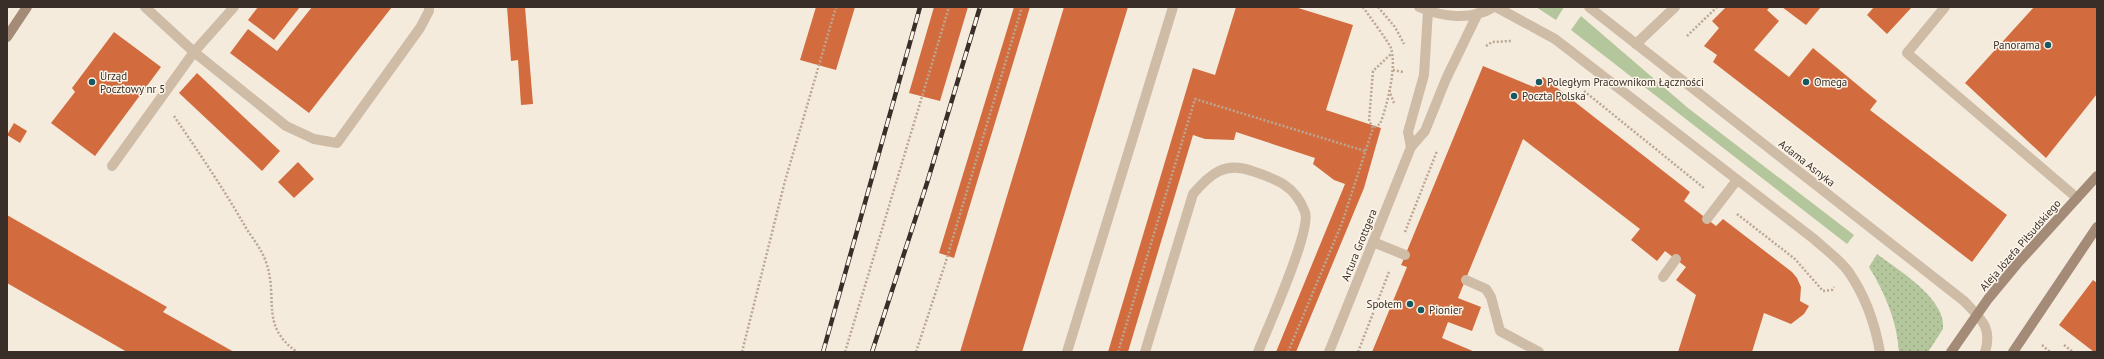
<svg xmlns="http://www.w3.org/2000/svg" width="2104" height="359" viewBox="0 0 2104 359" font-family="'PT Sans',sans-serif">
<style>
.grass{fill:#b4c69b}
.garden{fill:url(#garden-dots)}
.building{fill:#d26c3e}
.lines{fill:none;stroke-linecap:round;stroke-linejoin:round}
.path{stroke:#bba691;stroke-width:2.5;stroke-dasharray:2 2;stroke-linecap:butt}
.lane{stroke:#cfbca7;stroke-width:10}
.street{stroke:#cfbca7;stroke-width:10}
.secondary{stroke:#a38b78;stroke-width:10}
.rail-casing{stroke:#3a2f28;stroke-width:4.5}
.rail{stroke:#fcf5ea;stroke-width:3;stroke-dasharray:9;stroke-linecap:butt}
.poi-dot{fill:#195761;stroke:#fcf5ea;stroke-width:1.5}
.labels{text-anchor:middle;stroke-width:3;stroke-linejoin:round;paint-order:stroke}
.poi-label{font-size:11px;fill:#3a2f28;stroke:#fcf5ea;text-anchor:start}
.street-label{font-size:11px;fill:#3a2f28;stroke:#fcf5ea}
</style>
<defs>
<pattern id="garden-dots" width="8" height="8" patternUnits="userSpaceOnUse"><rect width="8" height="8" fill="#b4c69b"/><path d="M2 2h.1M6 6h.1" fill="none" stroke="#9caa86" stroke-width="1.8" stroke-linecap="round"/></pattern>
</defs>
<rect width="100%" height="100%" fill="#f5ebdd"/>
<!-- grass -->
<g class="grass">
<polygon points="1536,7 1564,7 1556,20"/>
<polygon points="1581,16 1688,108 1854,235 1847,244 1571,30"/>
</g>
<!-- garden -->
<path class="garden" d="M1877 254C1898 270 1947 299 1943 329L1928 352H1899C1897 321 1885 293 1869 267Z"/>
<!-- building -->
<g class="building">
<polygon points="258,7 300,7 274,40 248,20"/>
<polygon points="312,7 392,7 309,113 230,53 248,29 277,51"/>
<polygon points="507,7 525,7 533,104 521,105 518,60 511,61"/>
<polygon points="816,7 855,7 836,70 800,60"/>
<polygon points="934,7 968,7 940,101 909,93"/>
<polygon points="1014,7 1030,7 954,258 939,253"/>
<polygon points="1064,7 1128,7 1022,352 960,352"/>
<polygon points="1236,7 1295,7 1353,25 1326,110 1381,128 1364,188 1296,352 1276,352 1345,184 1334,180 1313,164 1315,158 1236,132 1234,140 1205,139 1193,135 1128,352 1108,352 1193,68 1215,75"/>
<polygon points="1726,7 1770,7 1767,10 1779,21 1754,50 1789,77 1813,48 1877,101 1870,110 2007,215 1972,262 1713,62 1717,55 1704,46 1719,28 1712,21"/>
<polygon points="1782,7 1821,7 1806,25"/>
<polygon points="1874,7 1912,7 1887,34 1867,15"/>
<polygon points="2034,7 2097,7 2097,94 2046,158 1965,83"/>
<polygon points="114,32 161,67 95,156 51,123 75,92 72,88"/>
<polygon points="1483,66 1534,87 1543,77 1690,192 1684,201 1707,219 1716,226 1723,219 1792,272 1797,278 1801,287 1800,301 1809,306 1804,314 1791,324 1764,313 1752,352 1678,352 1696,295 1676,280 1686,267 1665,251 1657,261 1631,240 1640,229 1523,139 1458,298 1481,307 1472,331 1448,322 1442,338 1475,352 1372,352 1407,267 1401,265 1402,263"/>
<polygon points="197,73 280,151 262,171 179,93"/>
<polygon points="14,123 27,131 20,143 7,135"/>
<polygon points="298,162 314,179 294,198 278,182"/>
<polygon points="7,215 167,307 163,312 234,352 127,352 7,283"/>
<polygon points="2093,280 2097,283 2097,352 2094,352 2059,325"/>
</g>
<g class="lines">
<!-- path -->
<g class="path">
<path d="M1363 7C1369 16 1388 41 1391 48 1397 68 1387 106 1380 124L1373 128"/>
<polyline points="1378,7 1395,27 1404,44"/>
<polyline points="1299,8 1299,7"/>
<polyline points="1687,36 1717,7"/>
<polyline points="1486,46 1492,42 1511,41"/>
<polyline points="1393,70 1403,72"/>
<polyline points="1389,90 1394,103"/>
<polyline points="1584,91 1704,188"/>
<path d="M174 116C199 153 224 189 246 228 253 239 262 250 266 262 279 299 259 325 297 352"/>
<polyline points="1737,214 1795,259 1823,291 1832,290 1834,287"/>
<polyline points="1405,232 1437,151"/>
<polyline points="2042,345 2050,352"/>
<polyline points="2064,345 2073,352"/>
<polyline points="742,352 785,181 836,7"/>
<polyline points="845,352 949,7"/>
<polyline points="916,352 946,261 1022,7"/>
<polyline points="1118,352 1195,99 1365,151"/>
<polyline points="1288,352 1342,223 1373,128 1369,121 1373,71 1391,54"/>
<polyline points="1358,352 1389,272"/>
</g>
<!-- lane -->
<g class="lane">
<polyline points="145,7 194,52 286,126 314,139 337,143 420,28 429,11 429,7"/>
<polyline points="1945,7 1907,53 2077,198"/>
<polyline points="112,166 194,52 234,7"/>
<polyline points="1707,219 1737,180"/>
<polyline points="1373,242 1405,255"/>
<polyline points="1663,277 1676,259"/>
<polyline points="1466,280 1486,289 1491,297 1500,331 1539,352"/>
<polyline points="1067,352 1173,7"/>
<path d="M1145 352 1193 194C1210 174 1225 161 1252 171 1276 179 1295 185 1305 212 1312 230 1267 329 1258 352"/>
</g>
<!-- street -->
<g class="street">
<path d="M1419 7C1442 17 1471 21 1494 7"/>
<path d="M1496 7 1555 39 1814 239C1825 249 1839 259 1848 271 1865 295 1875 324 1880 352"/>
<path d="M1589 7 1964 301C1980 318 1993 327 1985 352"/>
<polyline points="1636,44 1675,7"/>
<polyline points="1411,147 1408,132 1424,75 1428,11"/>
<polyline points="1329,352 1411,147 1425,131 1446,79 1478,13"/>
</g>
<!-- secondary -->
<g class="secondary">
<polyline points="7,37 27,7"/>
<polyline points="1951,352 1988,299 2017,264 2097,176"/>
<polyline points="2013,352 2097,227"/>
</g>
<!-- rail casing -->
<g class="rail-casing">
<g id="rail">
<polyline points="823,352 920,7"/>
<polyline points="872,352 927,183 980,7"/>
</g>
</g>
<!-- rail -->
<use href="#rail" class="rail"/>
</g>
<!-- markers -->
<g class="poi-dot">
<circle cx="2048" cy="45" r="4"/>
<circle cx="92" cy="82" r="4"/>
<circle cx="1539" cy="82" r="4"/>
<circle cx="1806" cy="82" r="4"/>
<circle cx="1514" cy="96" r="4"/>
<circle cx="1410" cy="304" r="4"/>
<circle cx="1421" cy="310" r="4"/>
</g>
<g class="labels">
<!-- poi labels -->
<g class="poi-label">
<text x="2040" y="49" text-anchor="end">Panorama</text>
<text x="100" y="80">Urząd<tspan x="100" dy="13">Pocztowy nr 5</tspan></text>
<text x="1547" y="86">Poległym Pracownikom Łączności</text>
<text x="1814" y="86">Omega</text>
<text x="1522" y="100">Poczta Polska</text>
<text x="1402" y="308" text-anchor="end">Społem</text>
<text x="1429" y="314">Pionier</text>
</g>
<!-- street labels -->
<g class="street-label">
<text transform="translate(1807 163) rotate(38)" y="4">Adama Asnyka</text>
<text transform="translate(1359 245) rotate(-68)" y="4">Artura Grottgera</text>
<text transform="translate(2020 245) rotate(-49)" y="4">Aleja Józefa Piłsudskiego</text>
</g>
</g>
<!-- border -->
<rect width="2104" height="359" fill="none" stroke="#3a2f28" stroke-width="16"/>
</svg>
